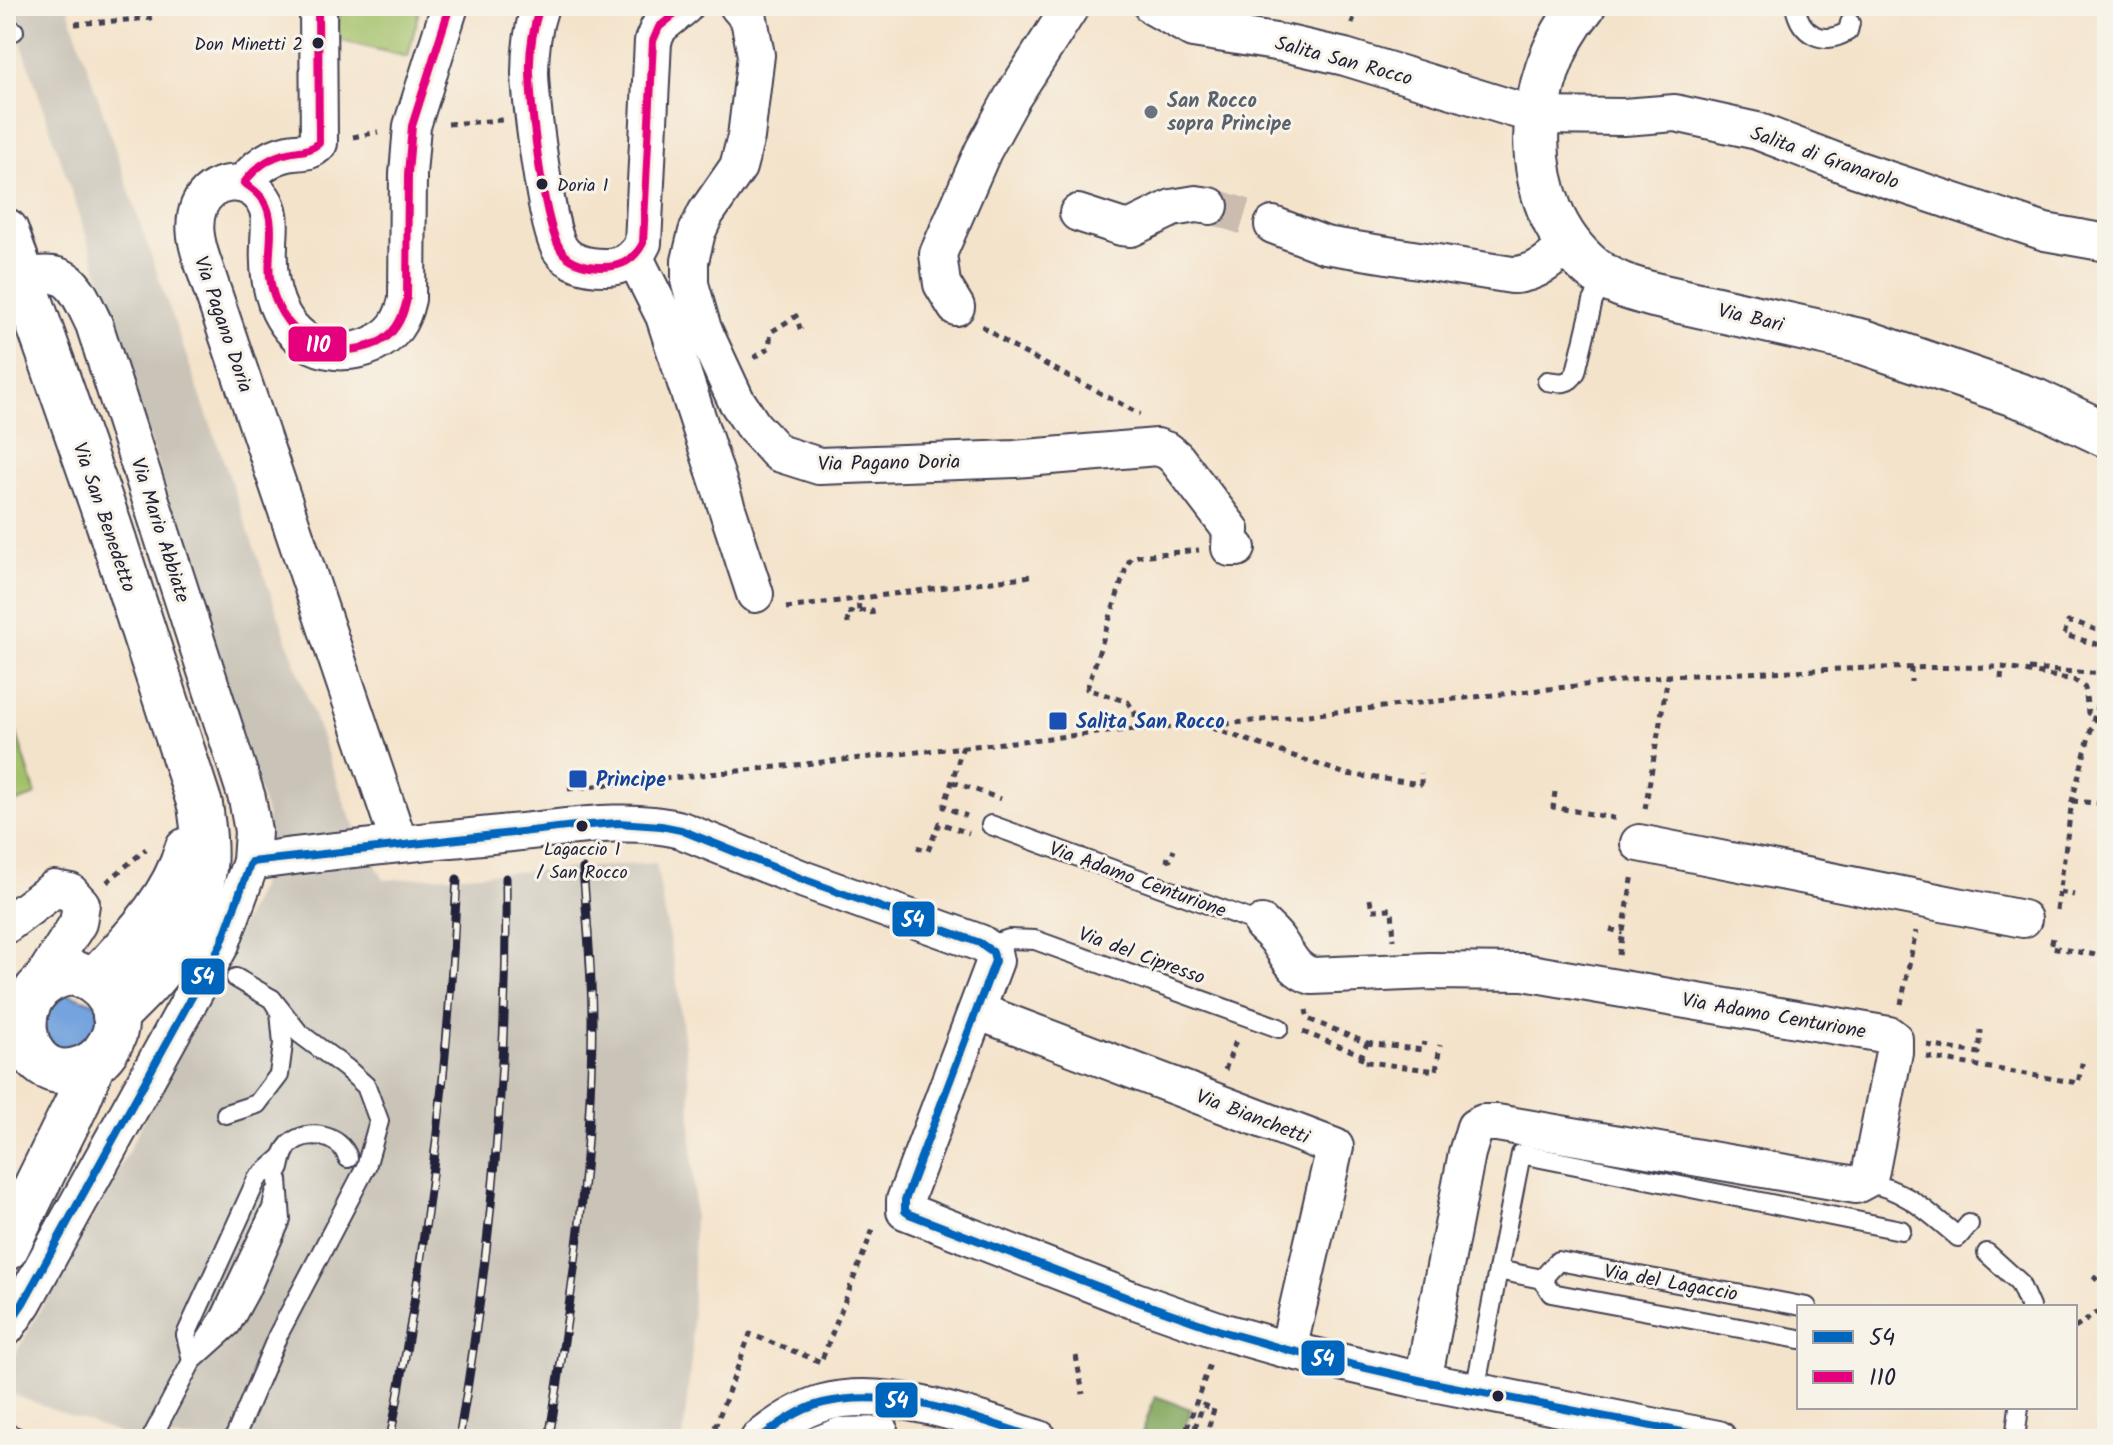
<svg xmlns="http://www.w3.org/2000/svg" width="2113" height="1445" viewBox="0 0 2113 1445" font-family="Kalam,sans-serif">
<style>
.industrial{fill:#c9c3b8}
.green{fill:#a1c068;stroke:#627152;stroke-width:2}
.forest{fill:#80a65c;stroke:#51644c;stroke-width:2}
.water{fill:#74a3dd;stroke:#4b628c;stroke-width:2}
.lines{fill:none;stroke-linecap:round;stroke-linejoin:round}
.street-tunnel{stroke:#cabcae;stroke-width:36;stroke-dasharray:36 18;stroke-linecap:butt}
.lane-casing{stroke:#423f51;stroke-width:22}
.street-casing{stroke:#423f51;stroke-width:40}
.secondary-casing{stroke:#423f51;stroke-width:48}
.path{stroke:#423f51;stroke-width:5;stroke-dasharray:6 6;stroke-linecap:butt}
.lane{stroke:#fff;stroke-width:18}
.street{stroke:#fff;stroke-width:36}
.secondary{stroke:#fff;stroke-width:44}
.rail-casing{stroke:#22223b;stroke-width:9}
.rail{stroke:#f7f3e8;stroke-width:6;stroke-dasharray:18;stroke-linecap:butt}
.bus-1-casing{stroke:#f7f3e8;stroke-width:14}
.bus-2-casing{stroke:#f7f3e8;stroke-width:14}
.bus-1{stroke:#0065bd;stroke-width:8}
.bus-2{stroke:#e5007d;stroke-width:8}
.bus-dot{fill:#22223b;stroke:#f7f3e8;stroke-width:3}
.worship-dot{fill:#6b7280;stroke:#f7f3e8;stroke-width:3}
.transit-dot{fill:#1a4fb4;stroke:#f7f3e8;stroke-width:3}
.labels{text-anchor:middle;stroke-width:6;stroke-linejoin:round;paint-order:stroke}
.bus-label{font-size:18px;fill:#22223b;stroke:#f7f3e8;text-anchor:end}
.street-label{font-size:20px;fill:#22223b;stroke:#f7f3e8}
.worship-label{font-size:20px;font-weight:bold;fill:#5b616d;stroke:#f7f3e8;text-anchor:start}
.transit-label{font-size:20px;font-weight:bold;fill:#164399;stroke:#f7f3e8;text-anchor:start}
.line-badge{stroke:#f7f3e8;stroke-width:3}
.badge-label{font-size:22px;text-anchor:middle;font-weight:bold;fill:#fff}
</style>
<rect width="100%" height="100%" fill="#f7f3e8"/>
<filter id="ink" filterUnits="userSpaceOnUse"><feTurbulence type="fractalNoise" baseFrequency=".0125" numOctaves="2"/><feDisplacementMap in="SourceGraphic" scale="16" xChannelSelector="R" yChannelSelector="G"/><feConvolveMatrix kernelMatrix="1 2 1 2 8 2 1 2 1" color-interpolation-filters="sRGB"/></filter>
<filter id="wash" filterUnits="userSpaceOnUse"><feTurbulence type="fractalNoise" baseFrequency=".006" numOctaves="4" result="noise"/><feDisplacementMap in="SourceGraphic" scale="32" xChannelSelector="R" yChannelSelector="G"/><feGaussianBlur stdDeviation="1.8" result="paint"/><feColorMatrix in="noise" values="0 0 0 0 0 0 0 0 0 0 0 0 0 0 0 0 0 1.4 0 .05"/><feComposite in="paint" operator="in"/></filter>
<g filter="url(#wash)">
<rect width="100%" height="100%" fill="#f4e3cb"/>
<!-- industrial -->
<polygon class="industrial" points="9,6 67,6 158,276 348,812 384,880 656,863 678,989 690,1091 694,1196 692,1349 683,1439 134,1439 6,1392 6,1371 126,1156 260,887 267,816 92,253"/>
<!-- green -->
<g class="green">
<polygon points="342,6 420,6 408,57 334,39"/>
<polygon points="6,699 36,795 6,806"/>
</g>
<!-- forest -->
<polygon class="forest" points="1155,1396 1191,1409 1181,1439 1140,1439"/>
<!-- water -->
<polygon class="water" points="60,991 99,1005 95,1045 56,1053 38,1016"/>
</g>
<g filter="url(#ink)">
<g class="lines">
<!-- street-tunnel -->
<polyline class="street-tunnel" points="1210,206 1273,225"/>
<!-- lane casing -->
<g class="lane-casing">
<g id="lane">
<path d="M1795 6C1800 34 1823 47 1848 31L1850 23"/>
<polyline points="6,32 14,31"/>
<path d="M1547 381C1560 383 1569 385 1576 372L1593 301 1606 277"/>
<polyline points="991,825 1262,924"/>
<polyline points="988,946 1009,939 1035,940 1279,1028"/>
<polyline points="226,1114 257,1104 279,1075 283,1044 280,1012 272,999 236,978"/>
<path d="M280 1168C282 1159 283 1151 290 1144 307 1128 341 1135 348 1158"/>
<polyline points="278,1180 281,1220 249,1293 231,1326 192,1361 186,1335 257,1179 282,1157"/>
<path d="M1864 1182C1905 1189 1927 1211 1958 1237L1969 1224"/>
<polyline points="1987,1253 2019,1282 2030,1307"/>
<polyline points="1498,1270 1521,1154 1901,1230"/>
<polyline points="1542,1279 1558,1261 1807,1307"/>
<polyline points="1475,1391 1498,1270 1542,1279 1551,1293 1799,1339"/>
<polyline points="6,1433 21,1439"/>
<polyline points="151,1439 192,1361 221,1316 272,1208 275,1193"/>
<polyline points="234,1439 278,1335 366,1167 379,1121 366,1086 346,1068 299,1033 272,999"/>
<polyline points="808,1439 839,1427 888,1426"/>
<polyline points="2015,1439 2019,1407"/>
</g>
</g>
<!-- street casing -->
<g class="street-casing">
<g id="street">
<path d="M540 6C533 27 530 51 530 73 531 103 546 227 560 249 569 263 588 267 604 267 621 268 636 259 643 243L653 41 659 27 685 6"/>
<polyline points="738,6 749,19 756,55 746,137 738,167 706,213 697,232 690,261 690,284 703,329 736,400 753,426 778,453 819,466 1015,459 1157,447 1168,451 1176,458 1231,530 1230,548 1237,548"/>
<polyline points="1152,6 1193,29 1288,44 1345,57 1537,116 1624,117 1675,113 1757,131 1856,169 2045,232 2107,243"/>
<path d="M244 183C255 168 269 157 288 153 302 150 309 154 319 143L318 6"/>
<polyline points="1078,213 1121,227 1131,228 1172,208 1196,204 1210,206"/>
<path d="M1273 225 1325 245 1512 275C1536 275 1553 259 1569 243"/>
<polyline points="634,256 664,316 755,594"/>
<polyline points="956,307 942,284 938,254 983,151 1012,98 1071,6"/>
<path d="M399 843 202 260C196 242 192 224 199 206 210 180 247 175 263 199 273 214 269 229 269 246 267 284 276 326 313 345 332 354 354 353 372 345 393 335 402 322 407 299L408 174 412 126 450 6"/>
<polyline points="1639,843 2023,919"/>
<path d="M251 862C337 849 424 842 511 833 566 828 628 816 681 830L805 880 980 943 993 952 995 961 905 1200V1211L1133 1300 1221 1331 1288 1350 1423 1381 1718 1439"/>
<path d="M1262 924C1268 930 1276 936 1280 944 1290 959 1294 970 1312 976L1430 971 1524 972 1889 1035 1894 1039V1052L1871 1170 1869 1178 1856 1185 1497 1123H1483L1475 1127 1467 1153 1423 1381"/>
<polyline points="6,925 54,889 70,892 81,904 78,923 37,987"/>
<polyline points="977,1011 1335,1147 1288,1350"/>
<path d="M6 1328 23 1303 221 944 251 862 253 831 247 798 94 324C76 287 70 265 23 278"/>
<path d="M759 1439C777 1425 800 1409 823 1403 887 1385 977 1419 1039 1439"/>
</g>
</g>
<!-- secondary casing -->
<g class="secondary-casing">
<g id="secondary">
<path d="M1583 6C1522 77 1516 205 1592 268 1610 283 1632 289 1654 295L1864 342 2035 401 2107 435"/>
<path d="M6 231 109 525 200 805C203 826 206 847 204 868 201 902 179 943 159 970 146 987 130 1001 115 1016"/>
<path d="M70 973C104 977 129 1014 109 1045 102 1058 90 1067 76 1070 18 1085 0 984 70 973Z"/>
<path d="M95 981C130 942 172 902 187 850"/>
<polyline points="6,1248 76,1105 93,1063"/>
</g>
</g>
<!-- path -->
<g class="path">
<polyline points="75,24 152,18"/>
<polyline points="1352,24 1357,6"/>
<polyline points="448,124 502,120"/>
<polyline points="353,137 378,132"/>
<polyline points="982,326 1013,347 1140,414"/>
<polyline points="754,358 769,348 771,332 796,316 801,331"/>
<polyline points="786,608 1031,576"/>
<polyline points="859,611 872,610 873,620"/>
<polyline points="848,624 847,613 859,611 858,598"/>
<polyline points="2107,634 2078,623 2068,622 2064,635 2107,647"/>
<polyline points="1911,667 1911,682"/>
<polyline points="2029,669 2106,674"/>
<polyline points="2001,679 2002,667"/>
<polyline points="1212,728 1346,774 1421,784 1421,773"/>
<polyline points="1135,729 1135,713 1128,702 1087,689 1127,565 1131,558 1138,556 1199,550"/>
<polyline points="963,746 944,807 967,816"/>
<polyline points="953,782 1001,799"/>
<polyline points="568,789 1135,729 1207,726 1668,676 1868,668 2002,667 2074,680 2085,688 2088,713 2094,717"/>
<polyline points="1555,792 1553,807 1618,819"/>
<polyline points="2072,801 2107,804"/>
<polyline points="1645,809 1668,676"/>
<polyline points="917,847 928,851 939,823 969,833"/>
<polyline points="1165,859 1170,860 1174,850"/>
<polyline points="107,882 146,849"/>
<polyline points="2060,892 2074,895"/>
<polyline points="1370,899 1372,910 1392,909 1394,940"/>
<polyline points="2057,910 2072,801 2107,669"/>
<polyline points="1610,929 1623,933"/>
<polyline points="2053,938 2051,947 2107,957"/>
<polyline points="1619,955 1633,874"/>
<polyline points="1901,1004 1916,931"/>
<polyline points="1303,1032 1362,1055 1367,1043 1308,1019 1306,1010"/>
<polyline points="1367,1043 1422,1050 1424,1042"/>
<polyline points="1927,1045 1979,1053 1981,1030"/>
<polyline points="1362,1055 1360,1061 1436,1071 1440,1045"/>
<polyline points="1927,1057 2078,1083 2083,1059"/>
<polyline points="1225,1070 1237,1038"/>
<polyline points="2093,1276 2107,1290"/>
<polyline points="2075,1328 2107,1306"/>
<polyline points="1076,1356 1083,1394"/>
<polyline points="714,1439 714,1430 750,1334 821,1362 875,1224"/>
<polyline points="1183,1439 1211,1361"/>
<polyline points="1191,1439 1203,1405 1214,1409 1205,1439"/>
</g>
<!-- lane -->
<use href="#lane" class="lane"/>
<!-- street -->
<use href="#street" class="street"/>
<!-- secondary -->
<use href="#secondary" class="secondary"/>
<!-- rail casing -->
<g class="rail-casing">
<g id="rail">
<path d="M390 1439C426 1253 449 1068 457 879"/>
<path d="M459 1439C491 1250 508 1069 506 878"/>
<path d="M549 1439C571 1301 592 1161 592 1021 592 970 587 920 583 869"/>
</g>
</g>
<!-- rail -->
<use href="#rail" class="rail"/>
<!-- bus-1 casing -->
<g class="bus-1-casing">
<g id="bus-1">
<polyline points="6,1328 23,1303 221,944 251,862 575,826 618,823 661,826 681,830 805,880 980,943 993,952 995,961 905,1200 905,1211 909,1214 1133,1300 1221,1331 1288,1350 1423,1381 1718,1439"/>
<path d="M759 1439C778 1424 799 1409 823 1403 895 1386 972 1417 1039 1439"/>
</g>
</g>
<!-- bus-2 casing -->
<g class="bus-2-casing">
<g id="bus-2">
<path d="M318 6 319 143C309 152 300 150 288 153 269 157 255 168 244 183 255 190 264 197 268 210 275 232 267 255 270 278 277 331 325 365 377 343 395 335 403 318 407 299L408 174 412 126 450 6"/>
<path d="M540 6C533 28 529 50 530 73 531 106 543 232 564 254 574 264 590 267 603 267 622 267 635 259 643 243L653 41 659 27 685 6"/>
</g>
</g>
<!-- bus-1 -->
<use href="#bus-1" class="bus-1"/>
<!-- bus-2 -->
<use href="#bus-2" class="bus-2"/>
</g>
</g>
<!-- markers -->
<g class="bus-dot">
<circle cx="318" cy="43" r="7"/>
<circle cx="542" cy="184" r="7"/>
<circle cx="582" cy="826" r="7"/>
<circle cx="1498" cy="1396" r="7"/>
</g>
<circle class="worship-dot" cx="1151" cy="112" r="8"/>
<g class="transit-dot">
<rect x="1048" y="711" width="20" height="20" rx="4"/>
<rect x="568" y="769" width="20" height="20" rx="4"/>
</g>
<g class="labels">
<!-- bus labels -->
<g class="bus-label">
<text x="303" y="50">Don Minetti 2</text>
<text x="557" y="191" text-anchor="start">Doria 1</text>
<text x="582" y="855" text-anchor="middle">Lagaccio 1<tspan x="582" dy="23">/ San Rocco</tspan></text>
</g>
<!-- street labels -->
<g class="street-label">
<text transform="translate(1344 60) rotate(15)" y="7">Salita San Rocco</text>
<text transform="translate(1825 157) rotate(19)" y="7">Salita di Granarolo</text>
<text transform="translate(1751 317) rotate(13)" y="7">Via Bari</text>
<text transform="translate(224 324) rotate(71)" y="7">Via Pagano Doria</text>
<text transform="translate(889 462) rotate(-1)" y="7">Via Pagano Doria</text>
<text transform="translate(105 517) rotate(71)" y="7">Via San Benedetto</text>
<text transform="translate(161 530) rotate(72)" y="7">Via Mario Abbiate</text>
<text transform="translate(1138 879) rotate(20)" y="7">Via Adamo Centurione</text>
<text transform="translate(1142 955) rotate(20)" y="7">Via del Cipresso</text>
<text transform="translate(1774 1015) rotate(10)" y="7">Via Adamo Centurione</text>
<text transform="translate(1253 1116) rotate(21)" y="7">Via Bianchetti</text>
<text transform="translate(1671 1282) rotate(10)" y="7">Via del Lagaccio</text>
</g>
<!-- worship labels -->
<g class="worship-label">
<text x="1167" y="107">San Rocco<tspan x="1167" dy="23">sopra Principe</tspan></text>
</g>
<!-- transit labels -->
<g class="transit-label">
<text x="1076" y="728">Salita San Rocco</text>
<text x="596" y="786">Principe</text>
</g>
</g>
<g class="line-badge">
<rect x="287" y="325" width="61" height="38" rx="8" fill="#e5007d"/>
<rect x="891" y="900" width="45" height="38" rx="8" fill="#0065bd"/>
<rect x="180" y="957" width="46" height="39" rx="8" fill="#0065bd"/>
<rect x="1300" y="1339" width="46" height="38" rx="8" fill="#0065bd"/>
<rect x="874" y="1381" width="45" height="38" rx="8" fill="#0065bd"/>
</g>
<g class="badge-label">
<text x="318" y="352">I10</text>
<text x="913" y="927">54</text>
<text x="203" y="984">54</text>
<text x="1323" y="1366">54</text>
<text x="897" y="1408">54</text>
</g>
<!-- margin -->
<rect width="2113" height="1445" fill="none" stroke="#f7f3e8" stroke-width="32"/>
<!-- legend -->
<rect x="1797" y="1305" width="280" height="104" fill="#f7f3e8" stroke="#a29fa3" stroke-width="2"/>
<rect x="1813" y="1331" width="40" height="12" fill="#0065bd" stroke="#a29fa3" stroke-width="2"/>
<text x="1869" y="1345" font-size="24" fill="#22223b">54</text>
<rect x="1813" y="1371" width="40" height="12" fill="#e5007d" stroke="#a29fa3" stroke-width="2"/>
<text x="1869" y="1385" font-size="24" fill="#22223b">I10</text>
</svg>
